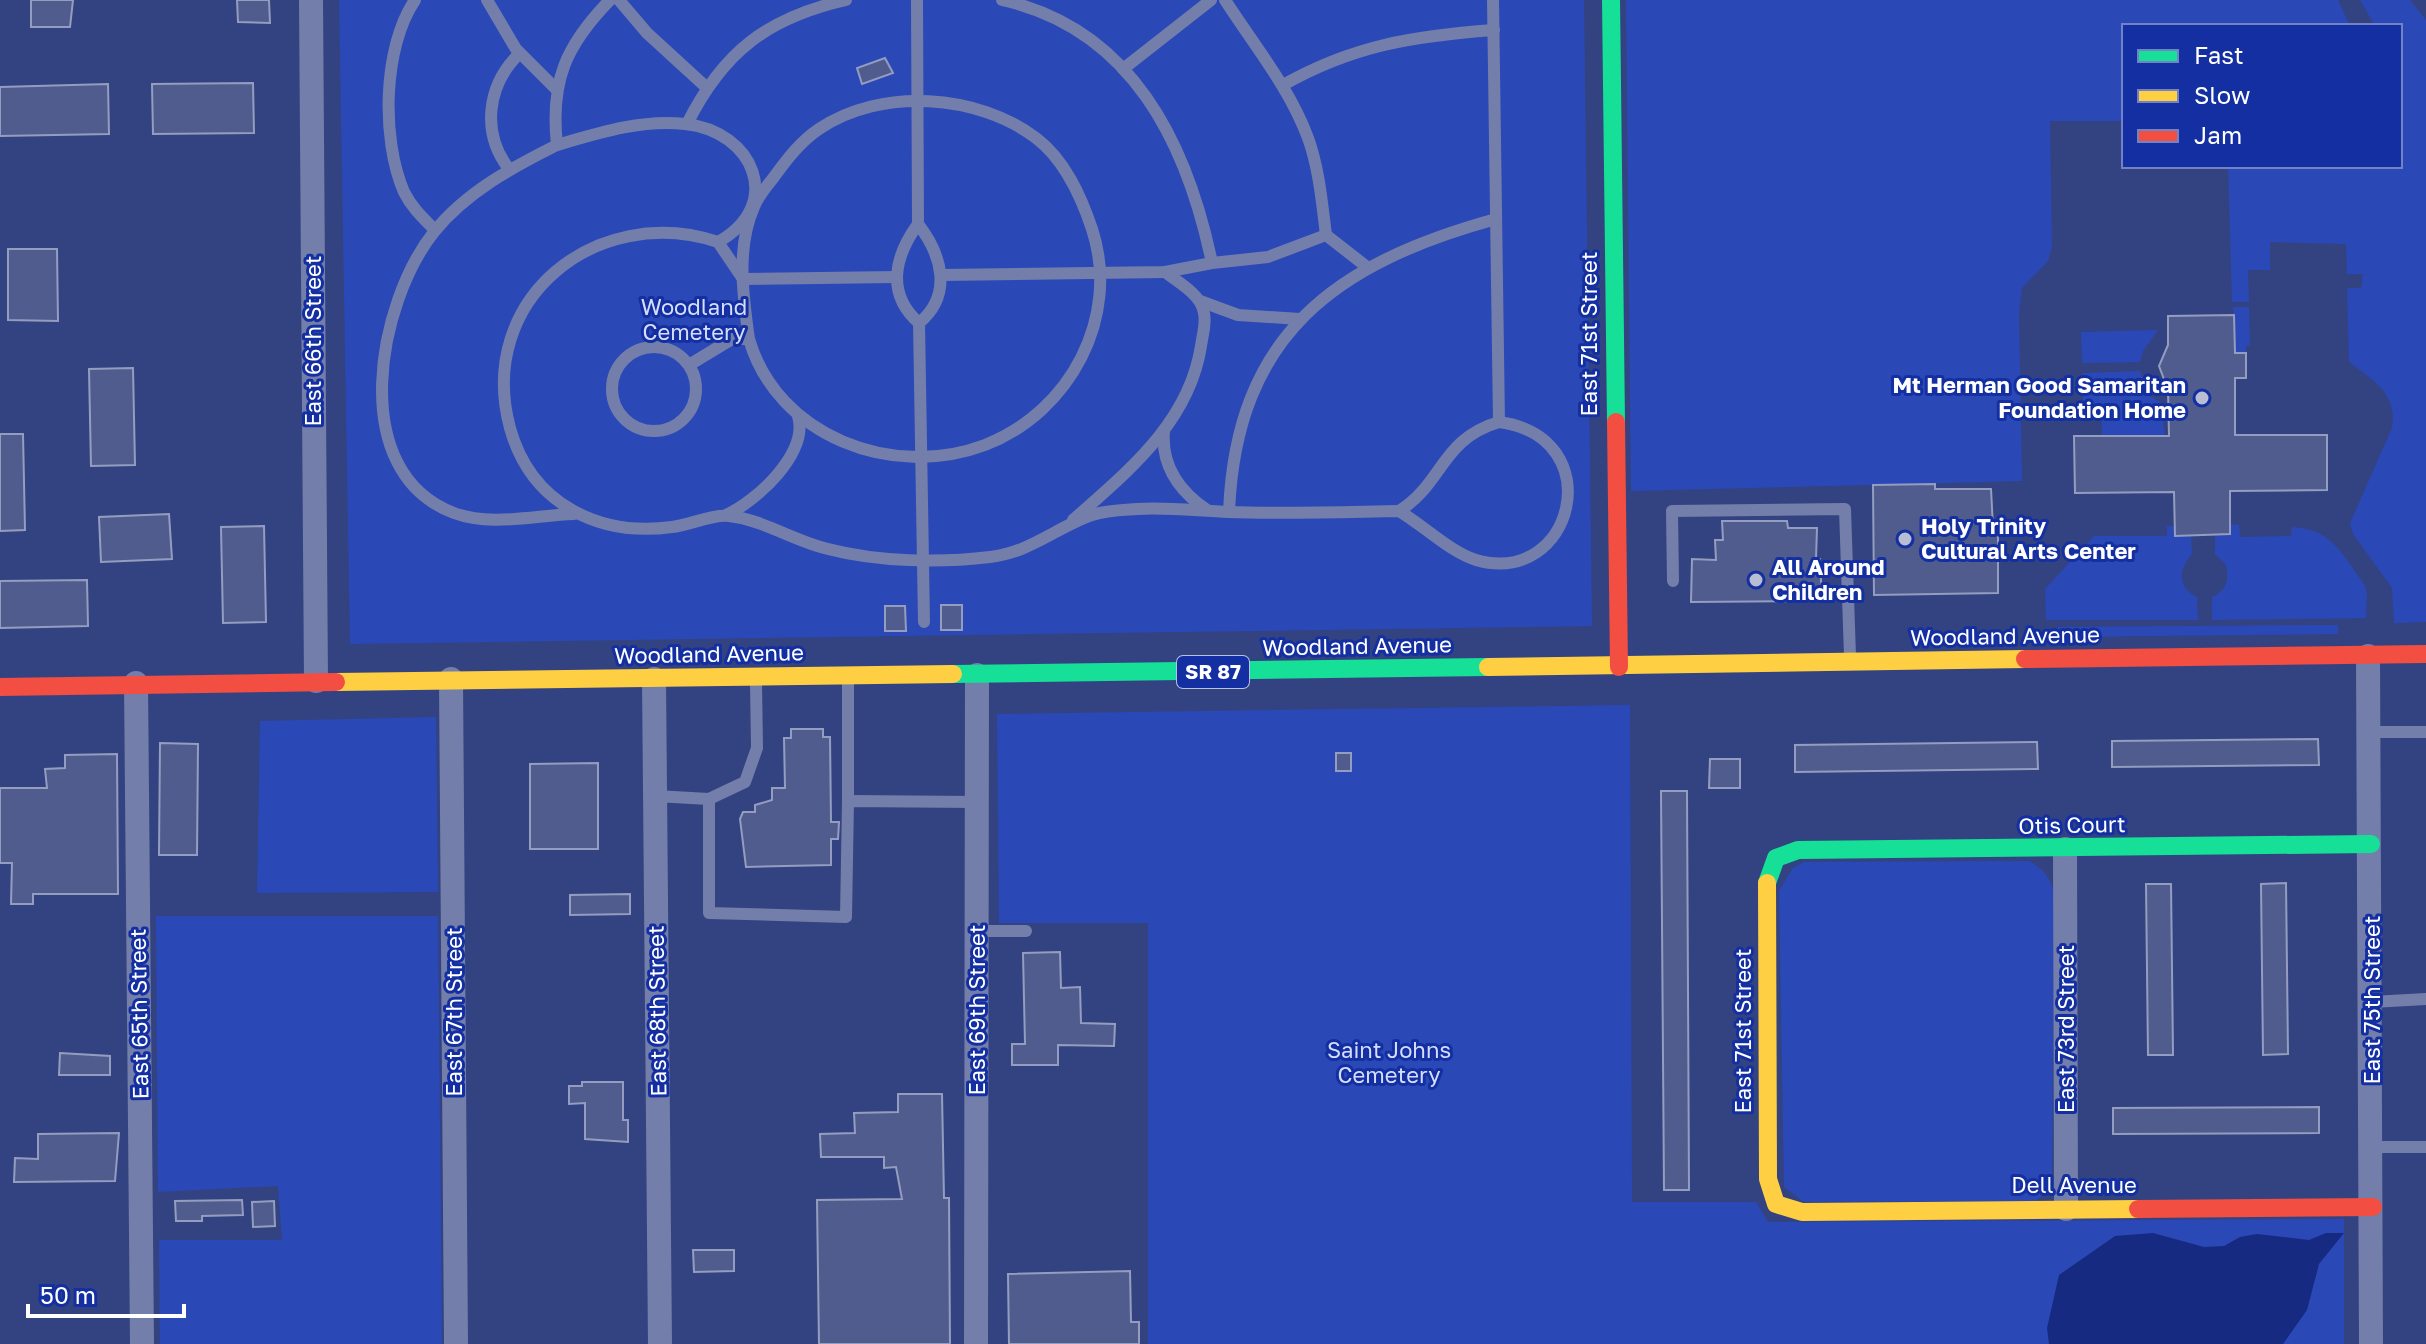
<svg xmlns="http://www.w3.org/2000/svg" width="2426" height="1344" viewBox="0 0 2426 1344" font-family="'Golos Text',sans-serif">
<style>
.green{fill:#2b48b7}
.water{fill:#162a82}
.building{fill:#4f5c8d;stroke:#949dbf;stroke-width:2}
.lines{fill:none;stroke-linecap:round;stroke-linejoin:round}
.lane{stroke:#747eaa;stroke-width:12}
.street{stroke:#747eaa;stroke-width:24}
.fast{stroke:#16e098;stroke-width:18}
.slow{stroke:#ffcf43;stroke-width:18}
.jam{stroke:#f24e42;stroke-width:18}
.poi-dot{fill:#b8bdd3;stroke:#132fa1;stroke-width:3}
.labels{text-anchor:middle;stroke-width:6;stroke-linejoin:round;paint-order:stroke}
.shield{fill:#132fa1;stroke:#b8c1e3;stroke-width:2}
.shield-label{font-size:20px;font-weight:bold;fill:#fff}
.park-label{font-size:22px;fill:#d6defe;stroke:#132fa1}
.street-label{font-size:22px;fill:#fff;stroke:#132fa1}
.poi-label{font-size:22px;font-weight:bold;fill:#fff;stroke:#132fa1;text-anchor:start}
</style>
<rect width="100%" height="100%" fill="#334381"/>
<!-- green -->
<g class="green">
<polygon points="339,0 1584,0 1592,626 350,644"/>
<polygon points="1626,0 2338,0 2350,26 2124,26 2124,121 2050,121 2052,247 2048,261 2022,288 2019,313 2022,481 1631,491"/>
<path d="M2360 0H2410L2426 20V622L2394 623 2392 588 2353 534 2350 523 2392 428C2398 394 2373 380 2349 362L2347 288H2361L2363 274H2347L2346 244 2270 242V270H2248L2249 302H2232L2228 166H2400V26H2375Z"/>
<polygon points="2233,307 2249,307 2250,345 2246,346 2246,353 2235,353"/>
<polygon points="2158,330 2143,351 2140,362 2082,363 2081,332"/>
<polygon points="2140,371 2150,396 2161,403 2165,436 2102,436 2102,413 2083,412 2083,373"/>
<path d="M2230 524 2239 525 2240 537 2291 536 2292 527C2332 529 2342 554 2364 584L2367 592 2366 618 2212 620V597C2227 591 2229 580 2226 565L2215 554V534H2230Z"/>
<path d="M2167 526H2175L2191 535 2192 554C2178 570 2177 587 2197 597L2198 620H2046L2045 589 2094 536H2167Z"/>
<polygon points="2338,625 2338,634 2059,637 2052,634 2058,627"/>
<polygon points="1630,705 1632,1202 1756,1202 1768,1222 2344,1219 2344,1344 1148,1344 1148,923 999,923 997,714"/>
<polygon points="436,717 438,892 257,893 260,721"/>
<path d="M2029 861C2044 869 2051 878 2054 895L2052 1179 2047 1191 2036 1201 1804 1202 1784 1187 1779 891 1793 868 1804 862Z"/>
<polygon points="156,916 438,916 442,1344 160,1344 159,1240 282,1240 278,1186 158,1192"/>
</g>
<!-- water -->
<polygon class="water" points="2153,1233 2204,1247 2224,1246 2240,1237 2257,1234 2309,1240 2326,1233 2344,1233 2319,1264 2307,1310 2283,1344 2049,1344 2047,1328 2059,1275 2115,1236"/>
<!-- building -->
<g class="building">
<polygon points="31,0 73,0 70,27 31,27"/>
<polygon points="237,0 269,0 270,23 238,22"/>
<polygon points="885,58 893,73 862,84 857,68"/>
<polygon points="253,83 254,133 153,134 152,84"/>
<polygon points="108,84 109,134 0,136 0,87"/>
<polygon points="8,249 57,249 58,321 8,320"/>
<polygon points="2234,315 2235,353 2246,353 2246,378 2235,378 2235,435 2327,435 2327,490 2230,491 2230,534 2175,536 2174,492 2075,493 2074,436 2169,436 2168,390 2159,366 2168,345 2168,316"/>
<polygon points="133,368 135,465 91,466 89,369"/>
<polygon points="0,434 23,434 25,530 0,531"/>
<polygon points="1935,484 1935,489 1991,489 1993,527 1998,527 1998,593 1874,595 1873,485"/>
<polygon points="169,514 172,559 101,562 99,517"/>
<polygon points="1722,521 1787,521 1788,528 1817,528 1816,559 1820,559 1822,601 1691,602 1692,559 1716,560 1715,540 1723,540"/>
<polygon points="264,526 266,622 223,623 221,527"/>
<polygon points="87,580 88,626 0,628 0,581"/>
<rect x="941" y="605" width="21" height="25"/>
<polygon points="885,606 905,606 906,631 885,631"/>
<polygon points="791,729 823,729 823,737 830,737 831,822 839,822 838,839 831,839 831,865 746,867 740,819 743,812 755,812 755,805 772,800 772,788 785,788 784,738 791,738"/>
<polygon points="2318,739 2319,765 2112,767 2112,741"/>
<polygon points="2037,742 2038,769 1795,772 1795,745"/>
<polygon points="160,743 198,744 197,855 159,855"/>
<rect x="1336" y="753" width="15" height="18"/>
<polygon points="117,754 118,894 33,894 33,904 11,904 12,863 0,863 0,788 47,788 45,769 65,768 65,755"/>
<polygon points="1710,759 1740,759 1740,788 1709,788"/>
<polygon points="598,763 598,849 530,849 530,764"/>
<polygon points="1661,791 1687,791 1689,1190 1664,1190"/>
<polygon points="2286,883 2288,1054 2263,1055 2261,884"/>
<polygon points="2146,884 2171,884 2173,1055 2148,1055"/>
<polygon points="630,894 630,914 570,915 570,895"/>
<polygon points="1060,952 1061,988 1080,987 1081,1023 1115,1024 1114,1046 1058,1045 1058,1065 1012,1065 1012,1044 1025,1044 1023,953"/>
<polygon points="60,1053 110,1056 110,1075 59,1075"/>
<polygon points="582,1082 623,1082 623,1120 628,1120 628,1142 585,1139 585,1103 569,1104 569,1086 582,1086"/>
<polygon points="898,1094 942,1094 944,1198 949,1198 950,1344 819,1344 817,1200 902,1199 896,1167 884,1168 884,1157 821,1157 820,1134 855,1133 854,1113 898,1112"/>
<polygon points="2319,1107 2319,1133 2113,1134 2113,1108"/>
<polygon points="119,1133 115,1181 14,1182 15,1158 38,1159 38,1134"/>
<polygon points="242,1200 243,1215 202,1216 202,1221 176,1221 175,1201"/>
<polygon points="274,1201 275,1226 253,1227 252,1202"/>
<polygon points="693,1250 734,1250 734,1271 694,1272"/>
<polygon points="1130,1271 1131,1322 1139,1322 1139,1344 1009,1344 1008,1274"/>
</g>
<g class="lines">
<!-- lane -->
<g class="lane">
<path d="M415 0C383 47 381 139 404 192 412 208 423 218 435 230"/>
<polyline points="487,0 516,49 556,89"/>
<path d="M610 0C566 45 550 81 557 145 598 133 642 119 685 124 754 131 785 205 718 242"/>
<polyline points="619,0 647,33 706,87"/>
<path d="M917 0 918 224C894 257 886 294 919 323L924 622"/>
<polyline points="1123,69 1211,0"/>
<path d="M1283 85C1354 45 1414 36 1494 30"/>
<path d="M687 124C723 52 767 18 846 0"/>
<path d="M557 145C513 167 466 192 434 232 378 302 345 472 454 513 491 527 536 515 574 514"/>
<path d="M509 169C481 133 487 85 519 54"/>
<path d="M918 224C942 255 953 295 919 323"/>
<polyline points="1326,235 1367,267"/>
<path d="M1212 263 1268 257 1326 235C1322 203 1319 168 1308 138 1289 87 1254 45 1225 0"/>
<path d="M941 275 1165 272 1212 263C1187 143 1132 29 1002 0"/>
<path d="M896 277 743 279 718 242C597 202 475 299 510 428 531 504 599 537 672 527 690 525 712 514 729 516 764 520 794 541 828 549 878 562 940 563 990 557 1029 553 1057 527 1092 515 1107 510 1122 510 1137 509 1168 507 1198 511 1229 512 1285 514 1342 512 1399 511 1423 525 1450 552 1476 560 1574 588 1611 437 1499 422L1493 0"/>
<polyline points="1200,301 1238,315 1300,319"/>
<circle cx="654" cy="389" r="42"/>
<path d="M689 365 732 339H749C743 297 736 247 754 207 758 196 767 186 774 177 787 159 801 141 819 129 881 87 978 94 1036 138 1065 160 1081 196 1092 229 1121 317 1070 412 985 445 892 480 777 436 749 339"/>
<path d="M1164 431C1161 466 1179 491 1207 510"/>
<path d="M1399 511C1443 484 1441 439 1499 422"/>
<path d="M1229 512C1236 334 1336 263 1496 219"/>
<path d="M726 515C757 501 809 453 798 416"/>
<path d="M1073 520C1128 471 1189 423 1201 346 1203 332 1208 318 1201 304 1194 291 1177 281 1165 272"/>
<polyline points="1673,581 1672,511 1845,509 1850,656"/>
<polyline points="848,680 848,801"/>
<polyline points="2369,732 2426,732"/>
<polyline points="655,796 709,799 709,913 846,917 848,801 977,802"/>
<polyline points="709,799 745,782 757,748 756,683"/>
<polyline points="977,931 1026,931"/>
<polyline points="2372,1002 2426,999"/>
<polyline points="2373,1147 2426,1147"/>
</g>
<!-- street -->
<g class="street">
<polyline points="311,0 316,681"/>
<polyline points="2368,656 2371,1344"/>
<polyline points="451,679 456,1344"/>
<polyline points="654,679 660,1344"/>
<polyline points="136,683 142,1344"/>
<polyline points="2065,849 2066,1209"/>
<polyline points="976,1344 977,675"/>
</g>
<!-- fast -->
<g class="fast">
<polyline points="1611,0 1616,422"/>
<polyline points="953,674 1488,667"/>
<polyline points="1767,883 1776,858 1798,850 2371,844"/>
</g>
<!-- slow -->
<g class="slow">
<polyline points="1488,667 2025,659"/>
<polyline points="336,682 953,674"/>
<polyline points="1767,883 1768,1179 1776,1204 1802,1212 2138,1209"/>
</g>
<!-- jam -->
<g class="jam">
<polyline points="1616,422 1619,667"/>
<polyline points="2025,659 2426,654"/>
<polyline points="0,687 336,682"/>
<polyline points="2138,1209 2373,1207"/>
</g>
</g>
<!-- markers -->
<g class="poi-dot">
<circle cx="2202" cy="398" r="8"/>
<circle cx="1905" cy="539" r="8"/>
<circle cx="1756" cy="580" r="8"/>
</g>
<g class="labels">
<!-- shield labels -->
<rect class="shield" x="1177" y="656" width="72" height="32" rx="6"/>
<g class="shield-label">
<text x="1213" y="679">SR 87</text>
</g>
<!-- park labels -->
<g class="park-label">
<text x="694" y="315">Woodland<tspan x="694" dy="25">Cemetery</tspan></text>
<text x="1389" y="1058">Saint Johns<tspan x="1389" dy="25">Cemetery</tspan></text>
</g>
<!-- street labels -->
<g class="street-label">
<text transform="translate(1589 334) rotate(-90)" y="8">East 71st Street</text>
<text transform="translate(313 341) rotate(-90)" y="8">East 66th Street</text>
<text transform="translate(2005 636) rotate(-1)" y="8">Woodland Avenue</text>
<text transform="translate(1357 646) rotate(-1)" y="8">Woodland Avenue</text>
<text transform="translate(709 654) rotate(-1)" y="8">Woodland Avenue</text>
<text transform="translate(2072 825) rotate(-1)" y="8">Otis Court</text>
<text transform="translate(2372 1000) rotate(-90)" y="8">East 75th Street</text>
<text transform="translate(977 1010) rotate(-90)" y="8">East 69th Street</text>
<text transform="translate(657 1011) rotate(-91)" y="8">East 68th Street</text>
<text transform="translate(454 1012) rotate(-90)" y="8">East 67th Street</text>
<text transform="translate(139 1014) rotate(-91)" y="8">East 65th Street</text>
<text transform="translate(2066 1029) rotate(-90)" y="8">East 73rd Street</text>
<text transform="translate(1743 1031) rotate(-90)" y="8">East 71st Street</text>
<text x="2074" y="1193">Dell Avenue</text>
</g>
<!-- poi labels -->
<g class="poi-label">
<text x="2186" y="393" text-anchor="end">Mt Herman Good Samaritan<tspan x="2186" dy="25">Foundation Home</tspan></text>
<text x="1921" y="534">Holy Trinity<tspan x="1921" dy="25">Cultural Arts Center</tspan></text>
<text x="1772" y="575">All Around<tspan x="1772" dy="25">Children</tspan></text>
</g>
</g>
<!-- legend -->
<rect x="2122" y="24" width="280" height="144" fill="#132fa1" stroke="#7182c7" stroke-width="2"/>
<rect x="2138" y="50" width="40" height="12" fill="#16e098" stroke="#7182c7" stroke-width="2"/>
<text x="2194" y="64" font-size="24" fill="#ffffff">Fast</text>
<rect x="2138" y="90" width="40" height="12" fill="#ffcf43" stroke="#7182c7" stroke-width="2"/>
<text x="2194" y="104" font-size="24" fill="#ffffff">Slow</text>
<rect x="2138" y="130" width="40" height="12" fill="#f24e42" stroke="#7182c7" stroke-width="2"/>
<text x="2194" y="144" font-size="24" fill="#ffffff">Jam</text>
<!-- scale -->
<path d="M28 1304v12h156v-12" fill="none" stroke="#ffffff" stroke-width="4"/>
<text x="40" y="1304" font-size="24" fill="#ffffff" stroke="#132fa1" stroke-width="6" paint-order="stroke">50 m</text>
</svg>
